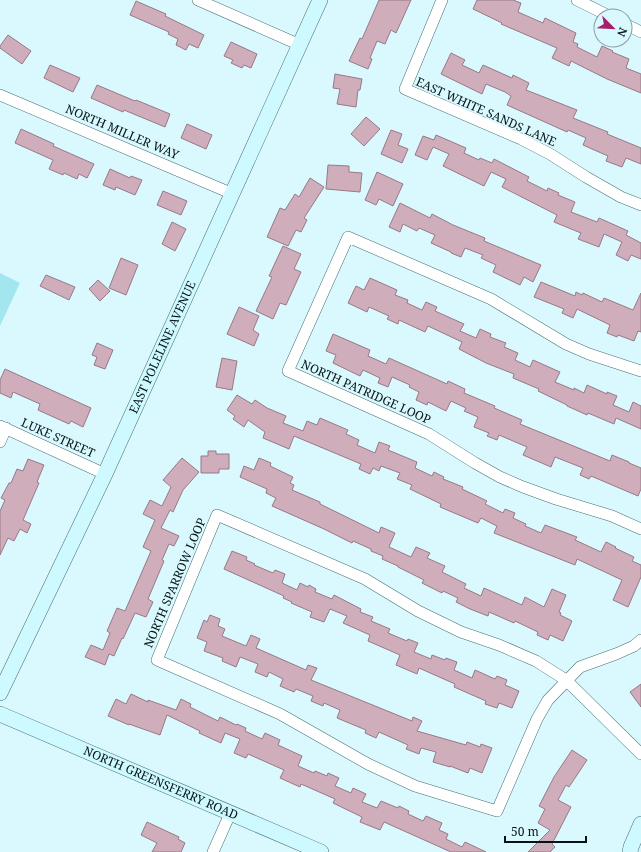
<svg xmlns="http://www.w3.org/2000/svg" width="641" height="852" viewBox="0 0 641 852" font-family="'Noto Serif',serif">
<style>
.green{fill:#a3e6ef}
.building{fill:#cfadbb;stroke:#987986}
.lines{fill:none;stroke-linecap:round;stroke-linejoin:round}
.street-casing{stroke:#486e73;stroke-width:12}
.secondary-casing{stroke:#486e73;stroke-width:16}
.street{stroke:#fff;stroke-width:11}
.secondary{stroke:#cef9fe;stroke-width:15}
.labels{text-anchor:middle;stroke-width:3.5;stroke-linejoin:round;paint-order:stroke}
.street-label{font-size:12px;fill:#051315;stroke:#d9f9fe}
</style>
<rect width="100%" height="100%" fill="#d9f9fe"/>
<!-- green -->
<polygon class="green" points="0,273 20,283 0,326"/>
<!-- building -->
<g class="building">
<polygon points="379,0 411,0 396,33 391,30 385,44 377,41 370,58 372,59 368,69 349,61 360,38 362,39"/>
<polygon points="477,0 513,0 521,3 518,12 543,23 545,18 576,33 573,42 578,44 577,47 597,57 602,46 613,51 612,52 629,59 626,68 641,74 641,93 607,79 571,61 569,66 552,58 557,48 501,24 502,23 473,9"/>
<polygon points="136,1 166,14 165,16 204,35 198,48 189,44 186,50 176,45 178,39 168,34 169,32 130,15"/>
<polygon points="8,35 31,51 22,64 0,48 0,46"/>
<polygon points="231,42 257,54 251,68 244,65 242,68 231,63 233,60 224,56"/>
<polygon points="451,53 465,60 462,65 479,73 483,65 512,78 513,75 529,83 526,90 577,110 573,118 608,132 607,134 641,148 641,164 626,158 622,167 606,161 608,156 583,145 586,138 568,130 567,132 507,105 511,96 505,92 486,84 482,94 441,74"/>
<polygon points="50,65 80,78 73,92 44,78"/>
<polygon points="335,74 362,79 360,90 358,90 356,107 337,104 340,89 333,88"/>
<polygon points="97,85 135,101 136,100 170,114 165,127 124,110 123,112 91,98"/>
<polygon points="366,117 380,129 364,146 351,134"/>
<polygon points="187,124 212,135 206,149 181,138"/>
<polygon points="21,129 54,144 53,146 94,164 87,178 79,174 77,179 64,173 63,175 49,169 53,160 15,143"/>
<polygon points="391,130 402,134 398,145 408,149 402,163 381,154"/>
<polygon points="436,135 466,148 464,153 479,160 480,158 492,163 494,159 529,177 527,181 547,191 548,188 559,193 558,195 575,202 571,212 597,222 599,218 628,231 626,235 641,243 641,259 631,255 628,261 616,255 622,242 604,234 599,247 578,239 581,233 554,222 557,215 502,187 506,179 491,172 484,186 443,166 449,154 433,147 427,160 415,155 423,136 434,140"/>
<polygon points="328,165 349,166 349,172 362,173 360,192 326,189"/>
<polygon points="110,169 130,178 131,176 142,180 135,195 116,187 115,190 103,185"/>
<polygon points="377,172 403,184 393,206 379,199 376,205 365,200"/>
<polygon points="310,178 324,187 304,218 307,220 301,232 296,230 288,246 267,237 280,208 285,210 295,194 299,197"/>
<polygon points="163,191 187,201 181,215 157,205"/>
<polygon points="400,203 430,218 432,214 453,225 485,238 484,241 541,265 533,282 524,277 520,285 493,272 496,265 481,258 483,255 465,248 461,257 451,253 451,252 431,243 435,235 419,228 417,231 403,224 400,232 389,227"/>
<polygon points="172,222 186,229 175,251 162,244"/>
<polygon points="283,246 301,254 294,269 301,272 286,305 280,303 273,319 256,311 272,277 269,276"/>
<polygon points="121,258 138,265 126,295 109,288"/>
<polygon points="46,275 75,287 69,300 40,286"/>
<polygon points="370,278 397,290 395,295 408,300 407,303 422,310 426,302 437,307 435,311 464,324 460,331 476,338 480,329 491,334 490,337 506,343 504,347 518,353 515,360 530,367 533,360 560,372 555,382 574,390 574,388 584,393 587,385 607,394 607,392 617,396 613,405 629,412 633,402 641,406 641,429 616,418 614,424 588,413 587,415 567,406 567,405 538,391 539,389 513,378 514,374 486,363 459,349 462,342 428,326 425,332 399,320 398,324 387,319 389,316 369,307 367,312 348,303 356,286 364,290"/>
<polygon points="98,280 110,291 100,301 89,289"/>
<polygon points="541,282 575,296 576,292 582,295 583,293 602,302 604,298 633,310 641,293 641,332 638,331 634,341 618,335 617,337 607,333 610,325 577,309 573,318 562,313 564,309 534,297"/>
<polygon points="239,307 259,316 253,330 259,334 254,346 227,334"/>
<polygon points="333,334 370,350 368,356 386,364 389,358 447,384 448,381 465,389 464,393 495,406 494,408 522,420 520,424 610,461 612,455 629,462 629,463 641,468 641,489 638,496 591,476 589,479 580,475 583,468 555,457 551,467 523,455 527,447 499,435 497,440 487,436 489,433 474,427 478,417 464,411 466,408 451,401 446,411 428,402 427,405 416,400 419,392 409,387 410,385 392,377 388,387 378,383 380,378 363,370 360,376 333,363 336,355 326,351"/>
<polygon points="97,343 113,350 105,369 94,365 97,357 92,355"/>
<polygon points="222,358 237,361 232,390 216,387"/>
<polygon points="5,369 91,408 83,427 71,421 69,424 38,410 40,404 13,392 11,398 0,393 0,380"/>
<polygon points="237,395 252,404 255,400 267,408 286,416 283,423 303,431 307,421 317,425 320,418 348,430 346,434 359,440 357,445 375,453 379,442 390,446 388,450 417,462 415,468 432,476 434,472 444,477 443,479 463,487 462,489 487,501 485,504 503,513 505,509 515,513 513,518 526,524 525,526 541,533 545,525 577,537 575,540 601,552 606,542 616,547 615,548 634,557 632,561 641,565 641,577 628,607 613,600 622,580 577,559 575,565 494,533 497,526 481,518 478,523 440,507 441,504 410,489 412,485 397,479 400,473 381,466 379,471 373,468 370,474 359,469 361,464 294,436 289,449 263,438 265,432 248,420 244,427 233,419 235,416 227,410"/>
<polygon points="208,451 216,451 216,454 229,454 229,469 219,469 219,473 201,473 201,456 208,456"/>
<polygon points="182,458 199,472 183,490 173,512 170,510 161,528 179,536 174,546 169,544 162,560 164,561 148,599 153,602 146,617 135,613 123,639 122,638 114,656 109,654 105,665 85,657 91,645 103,650 110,633 107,631 117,608 125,611 151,551 143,547 155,520 143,514 150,500 162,506 171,487 163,480"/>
<polygon points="259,458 271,463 270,466 293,477 290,483 294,485 292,490 320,502 320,504 379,533 381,527 395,533 389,547 411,557 416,547 430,553 427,558 445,566 442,572 466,584 464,588 481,596 484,588 522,605 525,597 544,607 552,589 566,595 559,612 561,613 560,615 572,621 563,641 550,635 548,640 537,635 538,632 515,621 514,623 489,612 488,616 470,609 456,602 458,598 443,591 442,593 422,583 424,580 398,567 398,566 382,559 383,556 371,551 371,549 353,541 352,543 324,529 272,506 276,498 266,493 267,489 240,477 244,466 254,470"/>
<polygon points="28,459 44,465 37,482 39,483 23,520 31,524 27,533 20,529 14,541 8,538 0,555 0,511 5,500 1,498 9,483 11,483 17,469 23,471"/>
<polygon points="232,551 247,557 246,560 255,564 254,565 273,573 275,570 285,574 282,583 297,590 300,583 308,587 309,585 316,589 315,592 332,599 334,595 361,609 360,612 373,617 371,621 390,629 388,633 407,641 408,639 418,643 414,652 431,659 432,655 445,660 446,658 457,662 454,670 472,678 475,670 495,679 497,676 507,680 505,685 519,691 512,708 499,703 497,708 485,704 486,701 454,687 455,684 419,668 417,674 396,665 400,655 368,641 370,635 343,623 347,616 330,609 324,622 310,617 312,612 291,603 292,602 283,598 284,596 224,569"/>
<polygon points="210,615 220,619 218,626 225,629 222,636 246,646 251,635 260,639 256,648 306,670 308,665 317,668 311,680 412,721 413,717 422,721 417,731 466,745 467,742 480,747 481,744 492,748 482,773 470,768 468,773 450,766 450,767 433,762 436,752 421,748 419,754 406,749 408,745 379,732 376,738 365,733 366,730 337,718 340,710 324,703 323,706 311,701 313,696 296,689 294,692 280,686 283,679 269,672 267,677 255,672 258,664 240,657 236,667 222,661 223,658 204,651 207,642 197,638 204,620 207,622"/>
<polygon points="641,684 641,707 630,692"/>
<polygon points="131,694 148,702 148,700 176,710 181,699 191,704 190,707 218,721 220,717 236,725 237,724 246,728 245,731 262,739 265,733 280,740 278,745 302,756 298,766 314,773 315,771 327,776 328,773 339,778 335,786 351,793 353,788 366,794 362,802 377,808 381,801 398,808 399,806 409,811 408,814 423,821 426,816 442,823 439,830 448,834 446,839 462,847 465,842 486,852 451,852 384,822 380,830 360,822 362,817 333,803 335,799 301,784 300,787 280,778 284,770 248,754 246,758 234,753 240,739 225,733 221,743 199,733 200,731 167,715 160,735 129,724 129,725 108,716 116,699 126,704"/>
<polygon points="572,750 587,760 569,787 566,785 558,800 571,807 552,844 555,847 550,852 528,852 550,830 538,823 545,809 539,806 554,777"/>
<polygon points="147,822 179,837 178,839 185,843 181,852 152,852 157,843 141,835"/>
</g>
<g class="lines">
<!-- street casing -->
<g class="street-casing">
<g id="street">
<polyline points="198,0 300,45"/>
<polyline points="442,0 405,89 521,139 550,154 586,177 621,197 641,205"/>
<polyline points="577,0 609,16"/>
<polyline points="625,24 641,32"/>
<polyline points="0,95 233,194"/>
<polyline points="641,371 589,354 566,344 491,299 348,237 288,371 429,434 475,463 500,477 523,487 556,499 612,516 641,529"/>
<polyline points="0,426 105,474"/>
<polyline points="0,442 6,428"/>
<polyline points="641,640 634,646 616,654 580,667 548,700 537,719 497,811 415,786 368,764 280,714 157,660 217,515 365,579 418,611 461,632 499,645 536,661 566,680 641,754"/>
<polyline points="213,852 230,814"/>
</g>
</g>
<!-- secondary casing -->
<g class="secondary-casing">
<g id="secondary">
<path id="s1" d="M0 693 105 474 320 0"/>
<path id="s2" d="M0 714 321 852"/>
<polyline points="630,852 631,847 641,824"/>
</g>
</g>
<!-- street -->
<use href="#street" class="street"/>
<!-- secondary -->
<use href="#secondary" class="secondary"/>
</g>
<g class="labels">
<!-- street labels -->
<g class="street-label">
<text transform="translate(486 112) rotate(24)" y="4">EAST WHITE SANDS LANE</text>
<text transform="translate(122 132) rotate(23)" y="4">NORTH MILLER WAY</text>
<text dy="4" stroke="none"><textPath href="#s1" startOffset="382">EAST POLELINE AVENUE</textPath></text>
<text transform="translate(366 392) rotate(24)" y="4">NORTH PATRIDGE LOOP</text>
<text transform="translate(58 438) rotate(24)" y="4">LUKE STREET</text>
<text transform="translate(175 583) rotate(-67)" y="4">NORTH SPARROW LOOP</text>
<text dy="4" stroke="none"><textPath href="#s2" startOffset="175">NORTH GREENSFERRY ROAD</textPath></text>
</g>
</g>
<!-- north arrow -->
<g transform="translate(613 28) rotate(114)"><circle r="19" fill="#d9f9fe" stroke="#849da1"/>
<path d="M0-3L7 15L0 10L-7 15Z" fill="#a4206d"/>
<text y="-6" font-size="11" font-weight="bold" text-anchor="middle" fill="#051315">N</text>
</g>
<!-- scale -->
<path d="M505 836v6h81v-6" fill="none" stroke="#051315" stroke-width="2"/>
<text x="511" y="836" font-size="12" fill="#051315" stroke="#d9f9fe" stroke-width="3" paint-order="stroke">50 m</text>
</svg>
